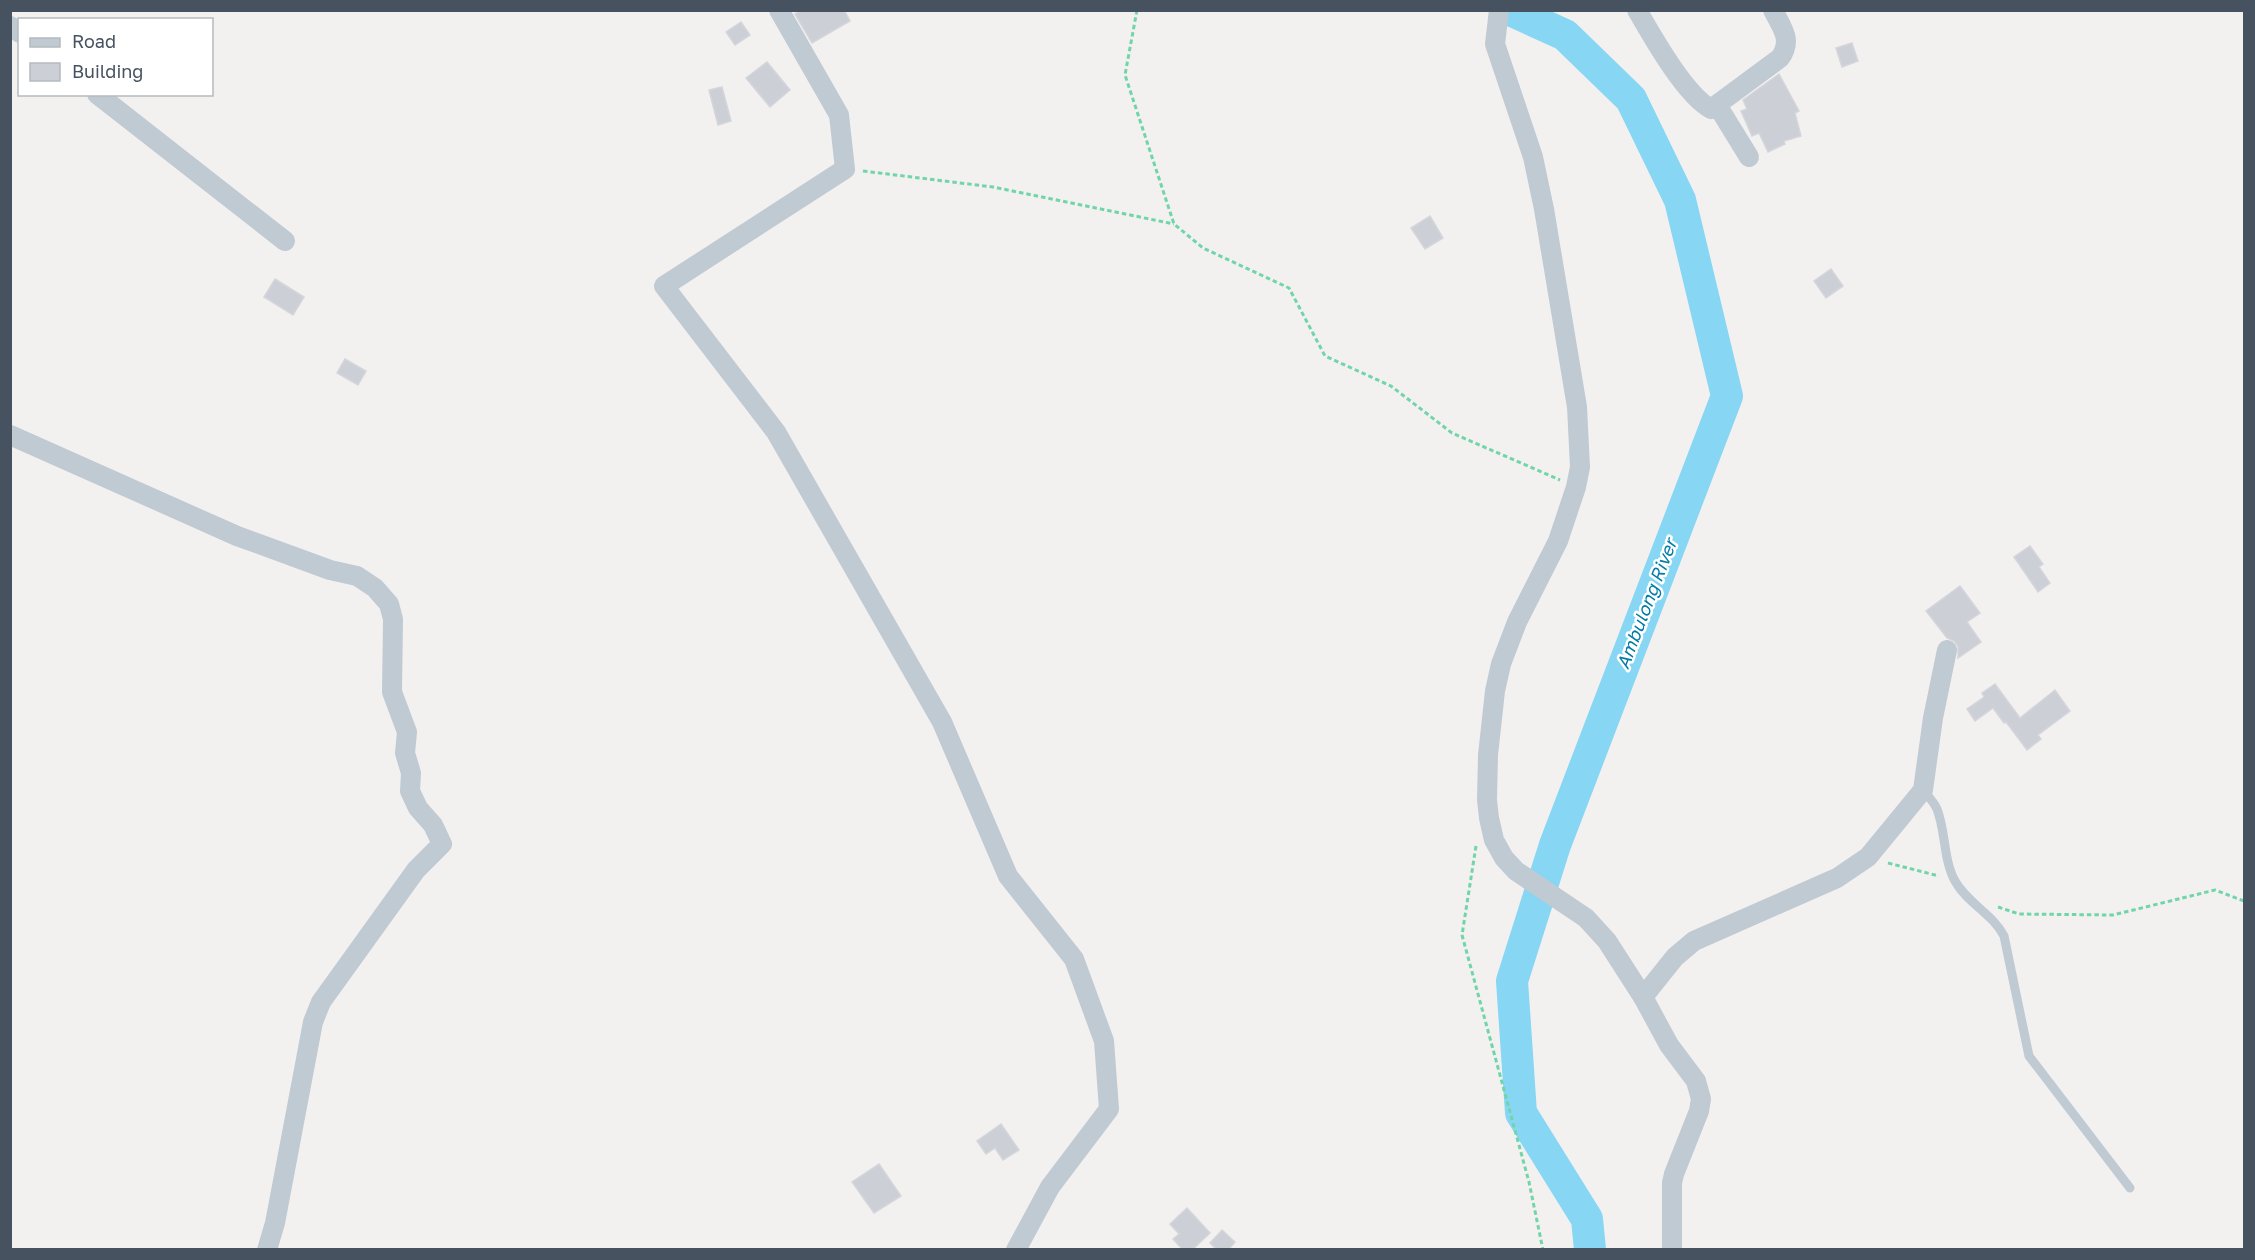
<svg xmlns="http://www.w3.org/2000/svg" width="2255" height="1260" viewBox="0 0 2255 1260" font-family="'Golos Text',sans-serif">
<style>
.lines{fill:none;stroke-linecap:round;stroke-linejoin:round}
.river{stroke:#86d6f4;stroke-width:32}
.building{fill:#cccfd6;stroke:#d4d6dc;stroke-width:1.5}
.path{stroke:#71d5a9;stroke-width:3;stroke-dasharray:4.5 3;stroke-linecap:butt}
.service{stroke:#c0cad3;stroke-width:9}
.minor{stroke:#c0cad3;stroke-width:20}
.labels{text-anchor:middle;stroke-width:5;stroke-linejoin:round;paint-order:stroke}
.water-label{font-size:18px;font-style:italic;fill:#027ba8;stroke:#fff}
</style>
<rect width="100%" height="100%" fill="#f3f1f0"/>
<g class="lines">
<!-- river -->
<polyline class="river" points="1510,10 1565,35 1631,99 1680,200 1727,396 1555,845 1512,981 1521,1113 1587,1219 1590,1250"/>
</g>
<!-- building -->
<g class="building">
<polygon points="802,10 844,10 850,21 812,43 795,14"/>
<polygon points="741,22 750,35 735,45 726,32"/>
<polygon points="1852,43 1858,61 1842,67 1836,48"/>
<polygon points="767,62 790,90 770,107 746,78"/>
<polygon points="1779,74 1799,111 1795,113 1801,136 1784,141 1785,144 1768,152 1759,133 1752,136 1741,111 1747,109 1743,100"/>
<polygon points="722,87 731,121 718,125 709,90"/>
<polygon points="1430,216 1443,238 1425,249 1411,228"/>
<polygon points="1831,269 1843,286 1826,298 1814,281"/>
<polygon points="275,279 304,297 293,315 264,297"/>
<polygon points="345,359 366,371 358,385 337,373"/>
<polygon points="2030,546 2043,564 2039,567 2050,583 2038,592 2014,557"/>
<polygon points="1960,586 1980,613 1967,622 1981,642 1958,658 1958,646 1954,641 1947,638 1926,611"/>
<polygon points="1995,684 2020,718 2055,690 2070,711 2038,735 2041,739 2027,750 2006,722 2004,723 1993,708 1975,721 1967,709 1984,697 1982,693"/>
<polygon points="1001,1124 1019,1150 1003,1160 995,1148 986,1154 977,1141"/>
<polygon points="879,1164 901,1196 874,1213 852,1182"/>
<polygon points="1187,1208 1210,1233 1192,1250 1183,1250 1173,1239 1179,1234 1170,1224"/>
<polygon points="1222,1230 1235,1242 1228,1250 1217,1250 1210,1243"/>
</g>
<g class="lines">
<!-- path -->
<g class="path">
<polyline points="1137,10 1125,75 1174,224 1203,248 1289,288 1325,356 1391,386 1452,433 1560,480"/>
<polyline points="863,171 993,187 1174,224"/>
<polyline points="1476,846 1462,935 1529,1182 1543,1250"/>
<polyline points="1888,863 1939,876"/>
<polyline points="1998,907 2019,914 2113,915 2215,890 2244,901"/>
</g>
<!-- service -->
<path class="service" d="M1923 790C1928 796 1934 802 1937 809 1946 832 1943 859 1955 881 1967 903 1993 914 2004 936L2029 1056 2130 1188"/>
<!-- minor -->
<g class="minor">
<polyline points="779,10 839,115 845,169 664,286 776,432 942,722 1008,876 1074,959 1104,1041 1109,1109 1050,1187 1016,1250"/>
<polyline points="1499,10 1495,44 1533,157 1544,209 1577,407 1580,467 1576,487 1558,541 1517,622 1501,664 1495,691 1488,755 1487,800 1489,818 1494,840 1504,858 1516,871 1586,918 1607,941 1643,997 1669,1045 1696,1081 1701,1099 1699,1111 1674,1174 1672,1183 1672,1250"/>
<path d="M1637 10C1652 36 1685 95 1711 109L1780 58C1793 40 1782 28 1773 10"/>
<polyline points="10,26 20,33"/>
<polyline points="97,94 285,241"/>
<polyline points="1717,105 1749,157"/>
<polyline points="10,435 237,536 330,570 357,576 375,588 389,604 393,619 392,692 407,732 405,753 411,773 410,791 418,808 433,825 442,844 416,870 321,1002 313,1022 275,1223 267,1250"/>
<polyline points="1643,997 1675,957 1694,941 1837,878 1868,857 1923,790 1933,718 1947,650"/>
</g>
</g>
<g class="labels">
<!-- water labels -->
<g class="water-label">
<text transform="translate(1647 604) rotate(-69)" y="6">Ambulong River</text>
</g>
</g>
<!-- border -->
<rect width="2255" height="1260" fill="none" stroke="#475260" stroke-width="24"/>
<!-- legend -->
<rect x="18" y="18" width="195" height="78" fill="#ffffff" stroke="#b5babf" stroke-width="1.5"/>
<rect x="30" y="38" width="30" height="9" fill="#c0cad3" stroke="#b5babf" stroke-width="1.5"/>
<text x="72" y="48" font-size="18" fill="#475260">Road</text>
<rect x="30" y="63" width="30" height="18" fill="#cccfd6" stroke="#b5babf" stroke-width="1.5"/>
<text x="72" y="78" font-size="18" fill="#475260">Building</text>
</svg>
